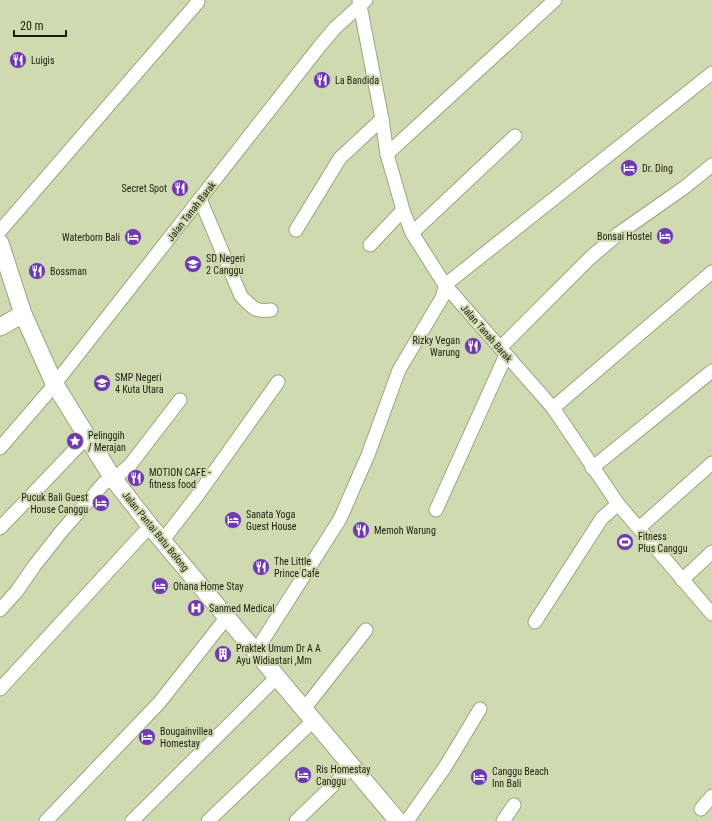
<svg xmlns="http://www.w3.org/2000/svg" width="712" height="821" viewBox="0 0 712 821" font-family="'Roboto Condensed',sans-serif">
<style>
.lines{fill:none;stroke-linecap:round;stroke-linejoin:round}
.minor-casing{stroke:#9aa57e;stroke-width:15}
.tertiary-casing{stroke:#9aa57e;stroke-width:19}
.minor{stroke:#fff;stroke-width:13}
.tertiary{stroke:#fff;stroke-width:17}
.labels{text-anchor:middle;stroke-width:4;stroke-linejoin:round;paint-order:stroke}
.poi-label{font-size:10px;fill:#1a1e0f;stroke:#cfdab1;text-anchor:start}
.street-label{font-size:10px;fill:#1a1e0f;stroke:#cfdab1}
</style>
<rect width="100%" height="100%" fill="#cfdab1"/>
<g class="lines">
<!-- minor casing -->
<g class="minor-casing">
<g id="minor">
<polyline points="359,0 382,119 387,154 403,210 412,233 445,285 553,408 618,504 712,614"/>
<polyline points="387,154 555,0"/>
<path d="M200 199 241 296C253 308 254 312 271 310"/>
<polyline points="296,230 340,158 382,119"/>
<polyline points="0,231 198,2"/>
<polyline points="412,233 515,136"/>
<polyline points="370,245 403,210"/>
<polyline points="500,348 590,258 618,234 685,187 712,165"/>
<polyline points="553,408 712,272"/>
<polyline points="0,448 50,390 319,47 335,28 366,0"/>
<polyline points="592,468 712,371"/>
<polyline points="114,479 130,465 180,400"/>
<polyline points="436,510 506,355"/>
<polyline points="0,528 87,437"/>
<polyline points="639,528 712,463"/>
<polyline points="163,540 197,496 278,382"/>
<polyline points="682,580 712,552"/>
<polyline points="0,610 17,591 35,565 61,532 103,484 112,477"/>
<polyline points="535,622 602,518 618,504"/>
<polyline points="256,651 340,519 368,455 399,370 443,296 445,285 712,73"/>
<polyline points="0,689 150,526"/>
<polyline points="304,709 366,630"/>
<polyline points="701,809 712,796"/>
<polyline points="46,821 159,703 227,617"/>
<polyline points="132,821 277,677"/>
<polyline points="208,821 313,721"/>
<polyline points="296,821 352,767"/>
<polyline points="407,821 445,767 480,709"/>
<polyline points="503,821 514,805"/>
</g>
</g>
<!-- tertiary casing -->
<g class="tertiary-casing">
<g id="tertiary">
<polyline points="0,243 23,314 54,383 112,477 150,526 398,821"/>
<polyline points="0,327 23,314"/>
</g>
</g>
<!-- minor -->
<use href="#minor" class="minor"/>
<!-- tertiary -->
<use href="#tertiary" class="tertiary"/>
</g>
<!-- icons -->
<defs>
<g id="restaurant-disc" transform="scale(0.9)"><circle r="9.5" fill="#6f3ab1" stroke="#cfdab1"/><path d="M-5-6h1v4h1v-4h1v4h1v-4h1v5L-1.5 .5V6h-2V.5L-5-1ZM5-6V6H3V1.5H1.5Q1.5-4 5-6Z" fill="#fff"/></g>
<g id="hotel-disc" transform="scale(0.9)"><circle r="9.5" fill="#6f3ab1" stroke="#cfdab1"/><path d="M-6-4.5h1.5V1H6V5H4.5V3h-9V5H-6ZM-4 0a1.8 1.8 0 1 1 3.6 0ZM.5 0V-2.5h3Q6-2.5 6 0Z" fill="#fff"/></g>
<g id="school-disc" transform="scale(0.9)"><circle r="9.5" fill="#6f3ab1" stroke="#cfdab1"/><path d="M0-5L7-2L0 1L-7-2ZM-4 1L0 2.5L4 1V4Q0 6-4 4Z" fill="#fff"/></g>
<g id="sight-disc" transform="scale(0.9)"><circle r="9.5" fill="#6f3ab1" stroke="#cfdab1"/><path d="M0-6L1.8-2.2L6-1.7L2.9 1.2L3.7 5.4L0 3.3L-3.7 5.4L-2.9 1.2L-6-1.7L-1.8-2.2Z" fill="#fff"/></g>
<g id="stadium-disc" transform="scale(0.9)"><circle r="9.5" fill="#6f3ab1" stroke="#cfdab1"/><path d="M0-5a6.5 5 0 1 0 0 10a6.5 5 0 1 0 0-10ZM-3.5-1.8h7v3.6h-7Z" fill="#fff"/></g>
<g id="hospital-disc" transform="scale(0.9)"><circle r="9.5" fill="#6f3ab1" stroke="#cfdab1"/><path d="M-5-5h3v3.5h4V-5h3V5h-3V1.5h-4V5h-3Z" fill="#fff"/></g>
<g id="building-disc" transform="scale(0.9)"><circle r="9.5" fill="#6f3ab1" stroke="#cfdab1"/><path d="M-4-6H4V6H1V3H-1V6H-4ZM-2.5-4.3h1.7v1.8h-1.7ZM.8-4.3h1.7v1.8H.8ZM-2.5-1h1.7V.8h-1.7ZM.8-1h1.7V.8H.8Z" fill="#fff"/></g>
</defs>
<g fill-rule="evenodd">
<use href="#restaurant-disc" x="18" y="60"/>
<use href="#restaurant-disc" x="322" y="80"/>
<use href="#hotel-disc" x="629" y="168"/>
<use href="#restaurant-disc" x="180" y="188"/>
<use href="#hotel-disc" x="665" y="236"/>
<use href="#hotel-disc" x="133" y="237"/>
<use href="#school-disc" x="193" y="264"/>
<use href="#restaurant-disc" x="37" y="271"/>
<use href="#restaurant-disc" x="473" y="346"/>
<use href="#school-disc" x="102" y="383"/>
<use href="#sight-disc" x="75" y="441"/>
<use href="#restaurant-disc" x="136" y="478"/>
<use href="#hotel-disc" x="101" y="503"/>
<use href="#hotel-disc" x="233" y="520"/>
<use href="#restaurant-disc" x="361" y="530"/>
<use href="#stadium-disc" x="625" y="542"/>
<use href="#restaurant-disc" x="261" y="567"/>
<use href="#hotel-disc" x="160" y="586"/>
<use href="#hospital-disc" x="196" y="608"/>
<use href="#building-disc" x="223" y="654"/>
<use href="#hotel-disc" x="147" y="737"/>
<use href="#hotel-disc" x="303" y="775"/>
<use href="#hotel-disc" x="479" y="777"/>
</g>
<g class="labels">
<!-- poi labels -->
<g class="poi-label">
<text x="31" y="64">Luigis</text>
<text x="335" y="84">La Bandida</text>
<text x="642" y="172">Dr. Ding</text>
<text x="167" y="192" text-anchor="end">Secret Spot</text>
<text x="652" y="240" text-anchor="end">Bonsai Hostel</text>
<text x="120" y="241" text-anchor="end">Waterborn Bali</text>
<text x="206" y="262">SD Negeri<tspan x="206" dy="12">2 Canggu</tspan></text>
<text x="50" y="275">Bossman</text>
<text x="460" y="344" text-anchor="end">Rizky Vegan<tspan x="460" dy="12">Warung</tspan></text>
<text x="115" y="381">SMP Negeri<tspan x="115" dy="12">4 Kuta Utara</tspan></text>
<text x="88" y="439">Pelinggih<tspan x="88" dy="12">/ Merajan</tspan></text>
<text x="149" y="476">MOTION CAFE -<tspan x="149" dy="12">fitness food</tspan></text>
<text x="88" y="501" text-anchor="end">Pucuk Bali Guest<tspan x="88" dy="12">House Canggu</tspan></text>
<text x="246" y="518">Sanata Yoga<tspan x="246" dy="12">Guest House</tspan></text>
<text x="374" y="534">Memoh Warung</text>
<text x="638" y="540">Fitness<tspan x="638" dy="12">Plus Canggu</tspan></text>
<text x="274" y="565">The Little<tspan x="274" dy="12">Prince Cafè</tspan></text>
<text x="173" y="590">Ohana Home Stay</text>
<text x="209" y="612">Sanmed Medical</text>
<text x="236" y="652">Praktek Umum Dr A A<tspan x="236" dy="12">Ayu Widiastari ,Mm</tspan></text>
<text x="160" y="735">Bougainvillea<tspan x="160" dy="12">Homestay</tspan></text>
<text x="316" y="773">Ris Homestay<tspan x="316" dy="12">Canggu</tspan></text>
<text x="492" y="775">Canggu Beach<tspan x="492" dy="12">Inn Bali</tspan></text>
</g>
<!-- street labels -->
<g class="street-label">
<text transform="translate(191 211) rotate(-52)" y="4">Jalan Tanah Barak</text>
<text transform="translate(487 333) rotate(49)" y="4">Jalan Tanah Barak</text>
<text transform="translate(156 531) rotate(51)" y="4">Jalan Pantai Batu Bolong</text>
</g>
</g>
<!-- scale -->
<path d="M14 30v6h52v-6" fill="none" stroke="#1a1e0f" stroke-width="2"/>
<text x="20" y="30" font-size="12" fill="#1a1e0f" stroke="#cfdab1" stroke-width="3" paint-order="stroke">20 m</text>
</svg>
